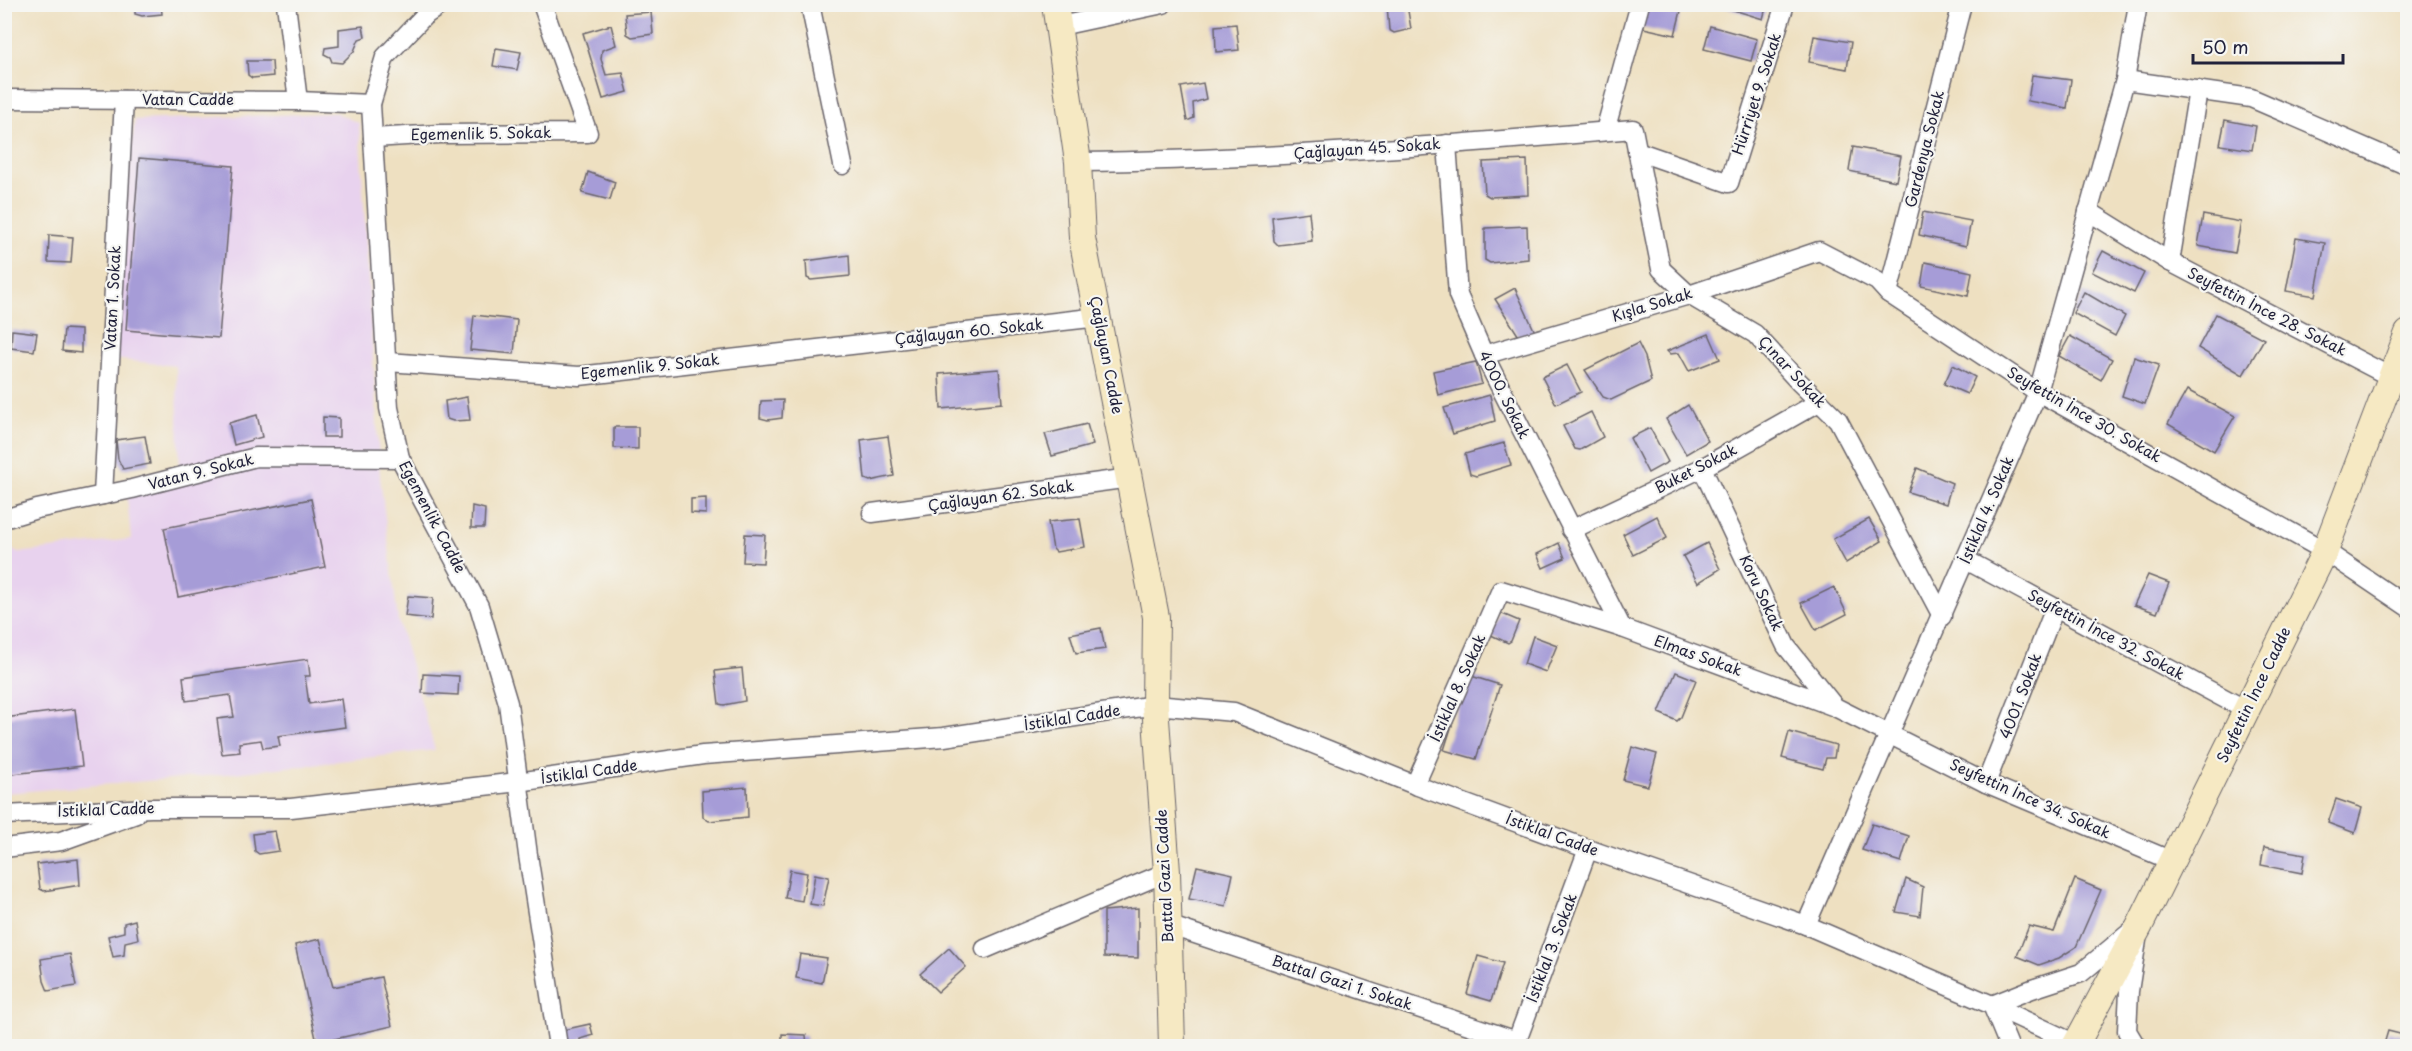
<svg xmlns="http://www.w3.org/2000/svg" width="2412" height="1051" viewBox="0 0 2412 1051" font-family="'Playpen Sans',sans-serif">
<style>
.built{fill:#e8d2ee}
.building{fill:#a69cd7}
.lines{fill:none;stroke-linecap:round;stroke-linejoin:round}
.street-casing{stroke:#69646a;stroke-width:21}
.secondary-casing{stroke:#69646a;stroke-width:28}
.street{stroke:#fff;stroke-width:18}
.secondary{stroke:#f6e9c3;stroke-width:26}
.labels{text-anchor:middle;stroke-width:4.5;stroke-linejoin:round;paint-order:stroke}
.street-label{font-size:15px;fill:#22223b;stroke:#f6f6f2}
</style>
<rect width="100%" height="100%" fill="#f6f6f2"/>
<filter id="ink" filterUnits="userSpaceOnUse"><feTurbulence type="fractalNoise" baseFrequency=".0167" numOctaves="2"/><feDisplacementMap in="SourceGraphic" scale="12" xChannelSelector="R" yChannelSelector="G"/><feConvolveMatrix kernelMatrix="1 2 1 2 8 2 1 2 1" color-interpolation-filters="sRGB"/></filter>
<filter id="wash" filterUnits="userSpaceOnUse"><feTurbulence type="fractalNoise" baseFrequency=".008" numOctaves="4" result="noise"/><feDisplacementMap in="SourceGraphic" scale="24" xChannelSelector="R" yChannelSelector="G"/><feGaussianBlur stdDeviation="1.35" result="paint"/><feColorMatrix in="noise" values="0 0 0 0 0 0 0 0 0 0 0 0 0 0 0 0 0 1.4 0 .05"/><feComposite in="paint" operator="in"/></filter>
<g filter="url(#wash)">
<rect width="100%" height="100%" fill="#eee0c1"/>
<!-- built -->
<polygon class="built" points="336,113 359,123 380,477 398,620 435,750 217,775 5,793 4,545 18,553 131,539 126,485 180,472 176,366 113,359 111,324 135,120"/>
<g id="blocks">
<!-- building -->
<g class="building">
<polygon points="135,4 161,4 162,14 142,16 135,14"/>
<polygon points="1645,4 1655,4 1681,11 1675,35 1639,27"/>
<polygon points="1714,4 1767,4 1763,19"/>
<polygon points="1387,5 1407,5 1411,29 1394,33 1389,30"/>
<polygon points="651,12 653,34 632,37 627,34 625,14"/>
<polygon points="1236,24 1239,50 1216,52 1215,26"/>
<polygon points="611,25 616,45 602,50 601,59 606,75 623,73 628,92 603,99 583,33"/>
<polygon points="363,26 365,37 359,39 354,51 342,63 332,62 330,57 324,54 325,48 339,46 339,29"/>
<polygon points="1710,26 1757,39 1751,61 1704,49"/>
<polygon points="1814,36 1851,42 1847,69 1809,62"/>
<polygon points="496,48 521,52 517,70 493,66"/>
<polygon points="247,61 272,61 273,76 252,78 248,75"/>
<polygon points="2032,75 2071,80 2067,108 2028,101"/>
<polygon points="1203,83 1206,99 1193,103 1194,118 1187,121 1181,87"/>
<polygon points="2225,120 2256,126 2252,150 2220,145"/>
<polygon points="1853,147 1901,156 1896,181 1849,171"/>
<polygon points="139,158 233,166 219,338 126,330"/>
<polygon points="1527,160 1528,195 1490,197 1485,194 1483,162"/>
<polygon points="588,172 615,182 610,200 582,193"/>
<polygon points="1309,212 1312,241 1278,245 1274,241 1272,217"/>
<polygon points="1923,212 1971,221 1966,246 1919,235"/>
<polygon points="2203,215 2241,222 2235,253 2198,246"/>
<polygon points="1527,226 1528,259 1490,263 1485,260 1485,228"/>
<polygon points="49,235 73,237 71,263 48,262"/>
<polygon points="2296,238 2325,243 2315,296 2286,291"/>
<polygon points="2103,251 2144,273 2134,293 2092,272"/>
<polygon points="849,255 850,276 811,280 807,278 806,261"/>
<polygon points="1925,262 1972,272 1968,296 1921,286"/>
<polygon points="1515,288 1535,332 1520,338 1495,299"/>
<polygon points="2084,292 2125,316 2115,336 2073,313"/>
<polygon points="2216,314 2264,339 2243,375 2198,348"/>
<polygon points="474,315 517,320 514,354 470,350"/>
<polygon points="64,329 81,330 81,353 62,351"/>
<polygon points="12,330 37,333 34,351 11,348"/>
<polygon points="1709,334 1720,359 1689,371 1679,353 1670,354 1667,351"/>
<polygon points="2070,336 2112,359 2101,380 2059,356"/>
<polygon points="1638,343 1645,357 1651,381 1611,400 1603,397 1585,370"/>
<polygon points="2134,357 2159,365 2145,404 2122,396"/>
<polygon points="1476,362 1482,384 1438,395 1433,371"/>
<polygon points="1567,365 1581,392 1556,404 1542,377"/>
<polygon points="1953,365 1975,377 1967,394 1944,384"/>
<polygon points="999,369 1002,403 941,409 939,374"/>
<polygon points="2187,390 2235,416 2214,451 2168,424"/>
<polygon points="1490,395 1495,421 1453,434 1444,408"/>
<polygon points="467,397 470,420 453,421 447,419 445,401"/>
<polygon points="783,400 782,418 768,420 760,418 761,401"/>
<polygon points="1688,405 1708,441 1686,454 1666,419"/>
<polygon points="1591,412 1603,437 1580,450 1575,449 1563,426"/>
<polygon points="257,415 262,437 234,445 229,423"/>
<polygon points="323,417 339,418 339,437 323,437"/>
<polygon points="1087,424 1093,445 1052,456 1045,434"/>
<polygon points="614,427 638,427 638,449 614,448"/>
<polygon points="1650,428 1668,462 1648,473 1630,438"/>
<polygon points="145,436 150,464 123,469 118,459 116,440"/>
<polygon points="888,436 894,476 870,481 865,479 861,440"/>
<polygon points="1504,443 1511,465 1476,476 1470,474 1465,454"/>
<polygon points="1917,468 1952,483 1946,504 1908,492"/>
<polygon points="706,498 706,514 691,513 691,499"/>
<polygon points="311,499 325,567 178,597 164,528"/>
<polygon points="472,506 485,509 484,528 471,528"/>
<polygon points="1657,516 1667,538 1633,555 1623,534"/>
<polygon points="1080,519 1085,547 1056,552 1053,549 1048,522"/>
<polygon points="1869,519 1882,541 1846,563 1833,539"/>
<polygon points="745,534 765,535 763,563 743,562"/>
<polygon points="1559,543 1565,558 1543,568 1537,554"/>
<polygon points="1707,543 1720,569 1698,583 1683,556"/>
<polygon points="2148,575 2169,583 2157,613 2134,605"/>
<polygon points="1834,587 1847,614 1816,630 1801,603"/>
<polygon points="408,596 433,598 431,619 405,616"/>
<polygon points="1500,613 1519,621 1511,641 1508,643 1491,635"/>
<polygon points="1101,628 1105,649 1076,653 1070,634"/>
<polygon points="1533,636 1557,645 1546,672 1524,664"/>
<polygon points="308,659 310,676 305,676 309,704 341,699 345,727 278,736 280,746 263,748 261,740 239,743 240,752 222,754 217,719 234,717 230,695 186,701 183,677"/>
<polygon points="742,668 745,701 724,705 719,704 715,671"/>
<polygon points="1676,672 1696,680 1681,717 1677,721 1659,713"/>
<polygon points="423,674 459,676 458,695 422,693"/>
<polygon points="1468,675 1500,685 1476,759 1444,750"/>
<polygon points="75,709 82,766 4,775 4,718"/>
<polygon points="1789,732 1836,745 1834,758 1826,758 1823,769 1782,758"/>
<polygon points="1632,747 1657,754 1648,786 1623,780"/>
<polygon points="747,787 748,817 709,821 703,817 702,791"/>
<polygon points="2336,799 2362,808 2355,833 2328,823"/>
<polygon points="1872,824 1909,836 1901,862 1862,850"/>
<polygon points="275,831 279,851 259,854 255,851 253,834"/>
<polygon points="2264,847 2305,854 2302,873 2261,865"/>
<polygon points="78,859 80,885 44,891 40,889 37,864"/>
<polygon points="1197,866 1233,874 1226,906 1189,899"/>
<polygon points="790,870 807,873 802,901 785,898"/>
<polygon points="815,874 829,877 823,906 810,904"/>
<polygon points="1906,879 1923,887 1920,916 1896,912"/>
<polygon points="2075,879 2101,890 2076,947 2059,958 2039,965 2017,956 2029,926 2054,932"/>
<polygon points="1138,908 1138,958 1104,957 1104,911"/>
<polygon points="135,920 138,939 125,942 124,955 113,957 108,936 124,932 124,923"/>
<polygon points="320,939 333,987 381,977 392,1026 317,1043 295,945"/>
<polygon points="949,948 966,967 938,992 920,974"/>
<polygon points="70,954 76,986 48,991 44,981 41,959"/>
<polygon points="800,954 827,958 822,983 796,978"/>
<polygon points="1478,956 1503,963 1491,1001 1467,994"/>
<polygon points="590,1024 593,1035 580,1039 580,1046 563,1046 558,1031"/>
<polygon points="2388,1031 2408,1036 2408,1046 2384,1044"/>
<polygon points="782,1034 806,1035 807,1046 782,1046"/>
</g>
</g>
</g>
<g filter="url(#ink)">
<use href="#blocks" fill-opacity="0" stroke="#69646a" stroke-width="1.5"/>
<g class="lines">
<!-- street casing -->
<g class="street-casing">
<g id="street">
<polyline points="286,4 298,101"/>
<polyline points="442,4 424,16 385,57 371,104 389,408 400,458 479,606 508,703 528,855 558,1046"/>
<polyline points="810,4 843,165"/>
<polyline points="1060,26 1163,4"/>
<polyline points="2125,80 2251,98 2408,166"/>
<polyline points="2198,90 2170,262 2408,386"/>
<polyline points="4,99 298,101 371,104"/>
<polyline points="1605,131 1640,4"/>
<polyline points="373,138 440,134 588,133 542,4"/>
<polyline points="1447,144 1458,295 1484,355 1622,628"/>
<polyline points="1637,151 1729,183 1785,4"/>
<path d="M1078 162C1263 160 1449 145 1633 129L1661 269 1689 295 1755 334 1799 382 1838 420 1942 616"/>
<polyline points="2088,211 2170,262"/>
<polyline points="1888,293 1962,4"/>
<polyline points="1484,355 1689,295 1819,251 1877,281 1888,293 2038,392 2325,551 2408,607"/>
<polyline points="388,362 579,376 1099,317"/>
<polyline points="1702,468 1786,646 1834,706"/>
<polyline points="103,495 124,100"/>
<polyline points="872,513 1130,478"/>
<polyline points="4,519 37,509 132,489 256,457 400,458"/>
<polyline points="1571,530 1702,468 1819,402"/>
<polyline points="1966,560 2246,710"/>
<polyline points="1986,783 2055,608"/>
<polyline points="1415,785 1501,590 1622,628 1835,707 1986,783 2172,861"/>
<polyline points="4,815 151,808 291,808 518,782 703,755 944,737 1155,705 1234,712 1415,785 1588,849 1806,925 1992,1005 2080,1046"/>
<polyline points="4,848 61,841 136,814"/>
<polyline points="1168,925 1517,1041"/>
<polyline points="1806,925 2038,392 2125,80 2138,4"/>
<polyline points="985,949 1167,872"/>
<polyline points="1515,1046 1588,849"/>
<polyline points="2009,1046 1992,1005 2032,989 2081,973 2134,929"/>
<polyline points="2136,1046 2127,1031 2129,991 2137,940"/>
</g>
</g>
<!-- secondary casing -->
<g class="secondary-casing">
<g id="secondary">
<polyline points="1055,4 1078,162 1082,238 1156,617 1155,705 1167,872 1172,1046"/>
<polyline points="2075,1046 2140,925 2325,551 2408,333"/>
</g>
</g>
<!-- street -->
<use href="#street" class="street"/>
<!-- secondary -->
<use href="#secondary" class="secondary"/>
</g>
</g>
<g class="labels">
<!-- street labels -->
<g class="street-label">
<text transform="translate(1757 94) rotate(-72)" y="5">Hürriyet 9. Sokak</text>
<text x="188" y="105">Vatan Cadde</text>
<text transform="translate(481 134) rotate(-1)" y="5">Egemenlik 5. Sokak</text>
<text transform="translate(1367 149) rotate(-4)" y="5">Çağlayan 45. Sokak</text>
<text transform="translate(1925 149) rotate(-76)" y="5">Gardenya Sokak</text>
<text transform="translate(113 298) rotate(-87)" y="5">Vatan 1. Sokak</text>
<text transform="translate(1652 305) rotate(-17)" y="5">Kışla Sokak</text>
<text transform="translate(2267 312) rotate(27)" y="5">Seyfettin İnce 28. Sokak</text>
<text transform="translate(969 332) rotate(-6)" y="5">Çağlayan 60. Sokak</text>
<text transform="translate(1106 355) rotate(79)" y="5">Çağlayan Cadde</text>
<text transform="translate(650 367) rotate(-6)" y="5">Egemenlik 9. Sokak</text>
<text transform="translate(1792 372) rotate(47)" y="5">Çınar Sokak</text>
<text transform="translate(1504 395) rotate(64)" y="5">4000. Sokak</text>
<text transform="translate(2084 415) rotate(30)" y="5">Seyfettin İnce 30. Sokak</text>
<text transform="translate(1696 469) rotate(-27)" y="5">Buket Sokak</text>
<text transform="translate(201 472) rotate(-14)" y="5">Vatan 9. Sokak</text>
<text transform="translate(1001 496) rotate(-8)" y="5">Çağlayan 62. Sokak</text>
<text transform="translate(1987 510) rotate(-67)" y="5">İstiklal 4. Sokak</text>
<text transform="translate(432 517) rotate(62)" y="5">Egemenlik Cadde</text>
<text transform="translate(1761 593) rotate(65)" y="5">Koru Sokak</text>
<text transform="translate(2106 635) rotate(28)" y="5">Seyfettin İnce 32. Sokak</text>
<text transform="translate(1698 656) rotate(20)" y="5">Elmas Sokak</text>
<text transform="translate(1458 688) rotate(-66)" y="5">İstiklal 8. Sokak</text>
<text transform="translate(2254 695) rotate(-64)" y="5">Seyfettin İnce Cadde</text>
<text transform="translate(2021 696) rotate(-69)" y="5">4001. Sokak</text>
<text transform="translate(1072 718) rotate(-9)" y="5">İstiklal Cadde</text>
<text transform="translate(589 772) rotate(-8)" y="5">İstiklal Cadde</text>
<text transform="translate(2030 799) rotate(24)" y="5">Seyfettin İnce 34. Sokak</text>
<text transform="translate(106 810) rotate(-2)" y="5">İstiklal Cadde</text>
<text transform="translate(1552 835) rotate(20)" y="5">İstiklal Cadde</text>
<text transform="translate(1165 876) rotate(-93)" y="5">Battal Gazi Cadde</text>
<text transform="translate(1552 948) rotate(-69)" y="5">İstiklal 3. Sokak</text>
<text transform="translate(1342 983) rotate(18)" y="5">Battal Gazi 1. Sokak</text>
</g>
</g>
<!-- margin -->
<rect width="2412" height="1051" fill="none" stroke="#f6f6f2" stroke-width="24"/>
<!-- scale -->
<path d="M2193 54v9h150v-9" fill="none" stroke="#22223b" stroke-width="3"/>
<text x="2202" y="54" font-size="18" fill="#22223b" stroke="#f6f6f2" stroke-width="4.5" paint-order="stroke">50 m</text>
</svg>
